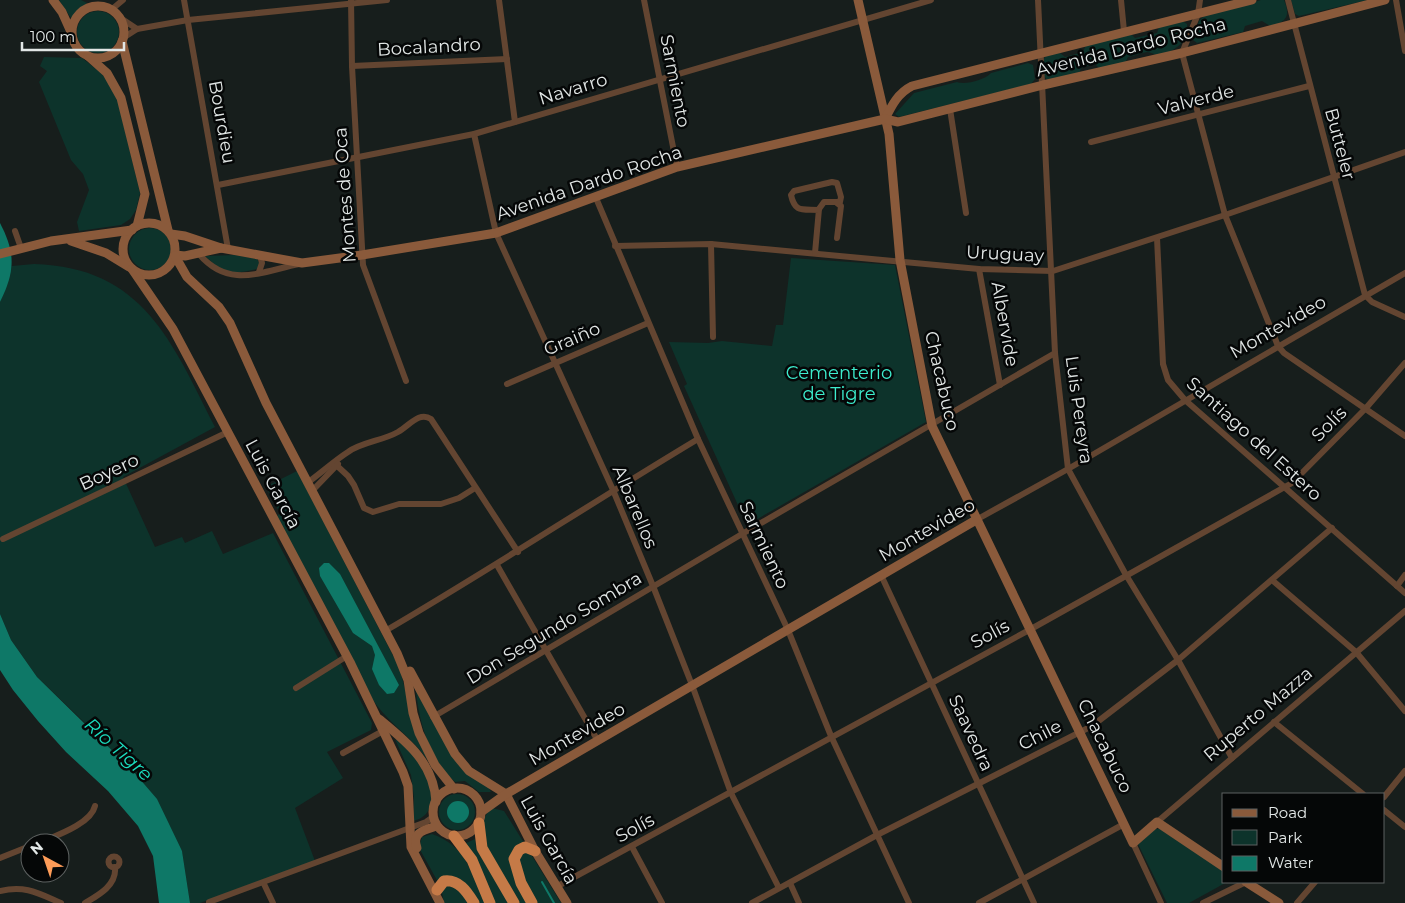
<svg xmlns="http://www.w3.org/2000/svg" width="1405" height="903" viewBox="0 0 1405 903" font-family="Montserrat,sans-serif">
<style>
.green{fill:#0d332b}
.water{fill:#0e7867}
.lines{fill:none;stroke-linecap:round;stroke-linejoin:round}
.stream{stroke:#0e7867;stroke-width:2}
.street{stroke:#634531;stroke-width:6}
.secondary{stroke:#8a5a3b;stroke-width:9}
.highway{stroke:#c57a47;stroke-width:11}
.labels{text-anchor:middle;stroke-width:5;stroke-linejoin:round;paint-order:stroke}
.street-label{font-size:18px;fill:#e2e7e6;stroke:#050707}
.park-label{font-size:18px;fill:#3dedce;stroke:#050707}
.water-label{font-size:19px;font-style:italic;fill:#1bdcbe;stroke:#050707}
</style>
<rect width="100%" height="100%" fill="#171e1c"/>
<!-- green -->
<g class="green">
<polygon points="59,0 81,0 87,3 71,18"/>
<path d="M1261 0H1284C1291 17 1286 22 1270 26L1262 21 1245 26 1243 32 1197 43 1193 40 1199 21 1204 16Z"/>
<polygon points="1291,0 1368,0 1299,16 1295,14"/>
<circle cx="98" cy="32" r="21"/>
<path d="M1182 21 1187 24C1189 41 1174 53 1158 55 1154 55 1151 52 1147 52 1141 53 1134 56 1128 57L1125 63 1100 69 1095 64 1081 68 1079 74 1048 81 1044 76 1043 60 1046 56 1059 52 1065 57 1083 52 1086 45 1131 34 1135 38 1157 33 1159 27Z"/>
<polygon points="44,57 82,58 100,72 108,81 117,98 140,193 136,210 130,219 121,225 79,231 77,222 89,190 83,174 71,160 39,82 47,71 40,66"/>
<path d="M1028 63 1033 65 1035 79 1031 84 899 117 895 114 914 93 957 82C965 85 985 80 991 73Z"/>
<circle cx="150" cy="249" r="21"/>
<path d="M235 255 257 259 260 264 257 269C231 275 224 274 205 256Z"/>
<polygon points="791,258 895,265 926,422 747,525 684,386 687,384 669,342 708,343 722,341 772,346 776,325 783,325"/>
<path d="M34 264C143 267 172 342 215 427L123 477 155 547 182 537 185 543 212 531 223 554 273 533 372 723 371 730 327 752 343 778 295 808 315 861 200 903H190L182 851 84 722 37 677 11 640 0 614V302L12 266Z"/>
<path d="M297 471 400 669 409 706 430 764C415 739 389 724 373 700L276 517 280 513 268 491 271 484Z"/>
<path d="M416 691 455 759 488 786 491 792H479L465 781 455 782C430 760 419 723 416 691Z"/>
<path d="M395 739C407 747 422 762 428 777 435 794 434 817 413 821L414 797 411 775Z"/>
<circle cx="457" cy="812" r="18"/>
<path d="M492 808 504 811 526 846 516 848 529 903H518C505 882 465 830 492 808Z"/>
<polygon points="1155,829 1160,829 1224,871 1224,882 1227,882 1189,903 1167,903 1138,844"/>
<path d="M432 834C465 845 473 874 485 903H477L465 888 438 882 419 848 422 837Z"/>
<polygon points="475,839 476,848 509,903 494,903 464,844"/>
<polygon points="528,852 532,856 561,903 536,903 518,871 518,855"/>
<polygon points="451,882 470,903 444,903 441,888"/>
</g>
<!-- water -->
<g class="water">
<path d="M0 223C16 254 15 271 0 302Z"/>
<polygon points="324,563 329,563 340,574 399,685 394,693 387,694 379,685 372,669 375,655 372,646 353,633 320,576 319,568"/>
<polygon points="0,614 11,640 37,677 132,770 157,799 182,851 190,903 159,903 153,856 138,826 108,791 66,752 38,721 13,690 0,670"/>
<circle cx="458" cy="812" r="11"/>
</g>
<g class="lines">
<!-- stream -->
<polyline class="stream" points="542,882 554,903"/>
<!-- street -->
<g class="street">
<polyline points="184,0 228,249"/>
<polyline points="351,0 352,66 363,265 406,381"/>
<polyline points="499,0 515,122"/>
<polyline points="644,0 677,167"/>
<polyline points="1038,0 1055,353 1068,469 1126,575 1178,660 1232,758"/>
<polyline points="1121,0 1124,31"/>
<polyline points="1200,0 1198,14 1182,53 1225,215 1278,346 1284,353 1405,436"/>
<polyline points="1288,0 1365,295 1372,302 1405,317"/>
<polyline points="1396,0 1405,51"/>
<polyline points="111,10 123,0"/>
<polyline points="119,17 137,29"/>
<polyline points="123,38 137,29 188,20 387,0"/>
<polyline points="352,66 507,59"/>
<polyline points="950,109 966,213"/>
<polyline points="474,134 496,233 613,490 653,586 692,685 731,793 779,888"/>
<polyline points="1091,142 1309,86"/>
<polyline points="218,185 474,134 931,0"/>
<polyline points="596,198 698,439 788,630 831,736 909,903"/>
<polyline points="15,231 21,248"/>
<polyline points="837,238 841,206 837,203"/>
<polyline points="1157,238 1163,364 1168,380 1185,400 1405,593"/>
<polyline points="711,244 713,337"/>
<polyline points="615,246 711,244 979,269 1053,271 1225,215 1405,152"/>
<path d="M815 253 819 209 824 202H840L841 197 837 183 832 182 794 191 791 195C795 213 802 209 819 210"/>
<path d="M199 254C229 289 260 272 299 264"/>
<polyline points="979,269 1000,385"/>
<polyline points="259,272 262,263 260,255"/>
<polyline points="507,384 648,323"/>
<polyline points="334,463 348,476 354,485 364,508 373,512 399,504 441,504 459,498 475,488"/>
<path d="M307 483C321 473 334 461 348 452 362 442 382 441 398 432 409 426 419 411 431 419L518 552"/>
<polyline points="312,491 338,464"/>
<polyline points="976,520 1068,469 1405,273"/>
<polyline points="3,539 228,432"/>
<polyline points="497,565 598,741"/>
<polyline points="881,575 1034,903"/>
<polyline points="1272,580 1356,652 1405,711"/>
<polyline points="1397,586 1405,575"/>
<path d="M385 631C491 569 593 502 698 439"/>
<polyline points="296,688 347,656"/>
<polyline points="433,717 742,534 1055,353"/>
<polyline points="1274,722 1363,794"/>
<polyline points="343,753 383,731"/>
<polyline points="1384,797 1405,771"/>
<polyline points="1384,810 1405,827"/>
<polyline points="1157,822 1405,611"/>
<path d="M39 843C55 836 91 824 95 806"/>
<polyline points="1133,843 1161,903"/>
<polyline points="632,847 662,903"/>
<circle cx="114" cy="862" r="5.5"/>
<polyline points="0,858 30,846"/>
<polyline points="790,883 799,903"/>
<polyline points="264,884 273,903"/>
<polyline points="556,887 1031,629 1292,483 1366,408 1405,363"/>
<path d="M0 891C25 885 38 893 61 903"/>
<polyline points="209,902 426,822 433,817"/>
<path d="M85 903C99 895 117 885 115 867"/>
<polyline points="752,903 877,835 1092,726 1178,660 1332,528"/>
<polyline points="979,903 1124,824"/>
<polyline points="1203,903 1246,882"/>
<polyline points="1297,903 1315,882"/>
</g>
<!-- secondary -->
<g class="secondary">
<polyline points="53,0 62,12 71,32"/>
<polyline points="858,0 889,134 900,260 932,426 1133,843 1157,822 1224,867"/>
<circle cx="98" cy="32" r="26"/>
<polyline points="122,41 168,230"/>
<polyline points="88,56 107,73 121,98 145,194 137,226"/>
<path d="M885 119C892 105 898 93 912 86L1252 0"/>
<circle cx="149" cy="249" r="26"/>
<polyline points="171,234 185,236 221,248 302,263 362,255 496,233 677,167 885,119 898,122 1043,85 1182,53 1385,0"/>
<polyline points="71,241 106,253 129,267"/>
<polyline points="0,254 51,241 132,230"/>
<polyline points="175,255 185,256 221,248"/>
<polyline points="175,256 187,277 219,307 230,323 266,403 397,653 408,680 413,713 419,733 435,765 454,789"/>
<polyline points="132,269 173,329 350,662 403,772 408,786 411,847 440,903"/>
<polyline points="410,671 455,754 469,771 506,794 535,851 567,903"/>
<path d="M379 719C407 742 434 763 436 802"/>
<circle cx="457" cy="812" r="24"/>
<polyline points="481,812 506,794 976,520"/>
<path d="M417 848C411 832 425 830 437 826"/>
<polyline points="1246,882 1279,903"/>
</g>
<!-- highway -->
<g class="highway">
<polyline points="479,823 482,848 514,903"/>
<polyline points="454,836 472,860 490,903"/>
<path d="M437 890 444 881C459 879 467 892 474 903"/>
<polyline points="532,903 521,883 514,859 519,850 525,847 535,851"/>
</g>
</g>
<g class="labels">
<!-- street labels -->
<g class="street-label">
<text transform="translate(429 47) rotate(-3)" y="6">Bocalandro</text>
<text transform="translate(1131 47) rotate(-14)" y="6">Avenida Dardo Rocha</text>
<text transform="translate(675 81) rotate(79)" y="6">Sarmiento</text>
<text transform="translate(573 89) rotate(-17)" y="6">Navarro</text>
<text transform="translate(1196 100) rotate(-14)" y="6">Valverde</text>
<text transform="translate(222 122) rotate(80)" y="6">Bourdieu</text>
<text transform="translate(1340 144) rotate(75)" y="6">Butteler</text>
<text transform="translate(589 183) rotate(-19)" y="6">Avenida Dardo Rocha</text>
<text transform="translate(345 195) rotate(-94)" y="6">Montes de Oca</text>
<text transform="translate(1005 254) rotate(3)" y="6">Uruguay</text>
<text transform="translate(1005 324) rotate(80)" y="6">Albervide</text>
<text transform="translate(1278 327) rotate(-30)" y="6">Montevideo</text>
<text transform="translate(572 339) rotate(-23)" y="6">Graiño</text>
<text transform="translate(942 381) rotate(77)" y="6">Chacabuco</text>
<text transform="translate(1079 410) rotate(82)" y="6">Luis Pereyra</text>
<text transform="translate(1329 424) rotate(-45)" y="6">Solís</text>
<text transform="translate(1254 439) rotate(42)" y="6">Santiago del Estero</text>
<text transform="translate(109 472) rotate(-25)" y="6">Boyero</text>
<text transform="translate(273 484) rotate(62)" y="6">Luis García</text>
<text transform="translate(635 507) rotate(67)" y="6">Albarellos</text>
<text transform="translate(927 530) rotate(-30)" y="6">Montevideo</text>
<text transform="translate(764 545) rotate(65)" y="6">Sarmiento</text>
<text transform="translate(554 628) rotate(-31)" y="6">Don Segundo Sombra</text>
<text transform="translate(990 634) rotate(-28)" y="6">Solís</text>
<text transform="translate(1258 714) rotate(-40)" y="6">Ruperto Mazza</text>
<text transform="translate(971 733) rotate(65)" y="6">Saavedra</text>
<text transform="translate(577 734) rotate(-30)" y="6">Montevideo</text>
<text transform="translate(1040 735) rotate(-27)" y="6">Chile</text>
<text transform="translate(1105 746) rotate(64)" y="6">Chacabuco</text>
<text transform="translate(635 828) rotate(-28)" y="6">Solís</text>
<text transform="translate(549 840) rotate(61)" y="6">Luis García</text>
</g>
<!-- park labels -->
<g class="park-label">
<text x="839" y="379">Cementerio<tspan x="839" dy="21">de Tigre</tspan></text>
</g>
<!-- water labels -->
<g class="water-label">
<text transform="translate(119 749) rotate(42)" y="7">Río Tigre</text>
</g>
</g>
<!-- legend -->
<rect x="1222" y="793" width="162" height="90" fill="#050707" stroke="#5d6160"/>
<rect x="1232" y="809" width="25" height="8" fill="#8a5a3b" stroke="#5d6160"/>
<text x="1268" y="818" font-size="15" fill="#e2e7e6">Road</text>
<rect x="1232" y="830" width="25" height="15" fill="#0d332b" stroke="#5d6160"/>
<text x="1268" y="843" font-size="15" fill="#e2e7e6">Park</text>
<rect x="1232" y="856" width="25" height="15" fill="#0e7867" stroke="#5d6160"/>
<text x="1268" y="868" font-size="15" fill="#e2e7e6">Water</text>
<!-- north arrow -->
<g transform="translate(45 858) rotate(320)"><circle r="24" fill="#050707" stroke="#5d6160"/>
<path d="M0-4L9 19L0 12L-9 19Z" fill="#fe9c58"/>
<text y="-8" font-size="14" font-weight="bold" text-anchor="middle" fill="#e2e7e6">N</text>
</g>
<!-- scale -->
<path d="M22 42v8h102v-8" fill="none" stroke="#e2e7e6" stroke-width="2.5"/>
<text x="30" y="42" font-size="15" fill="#e2e7e6" stroke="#050707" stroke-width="4" paint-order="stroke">100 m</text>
</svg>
